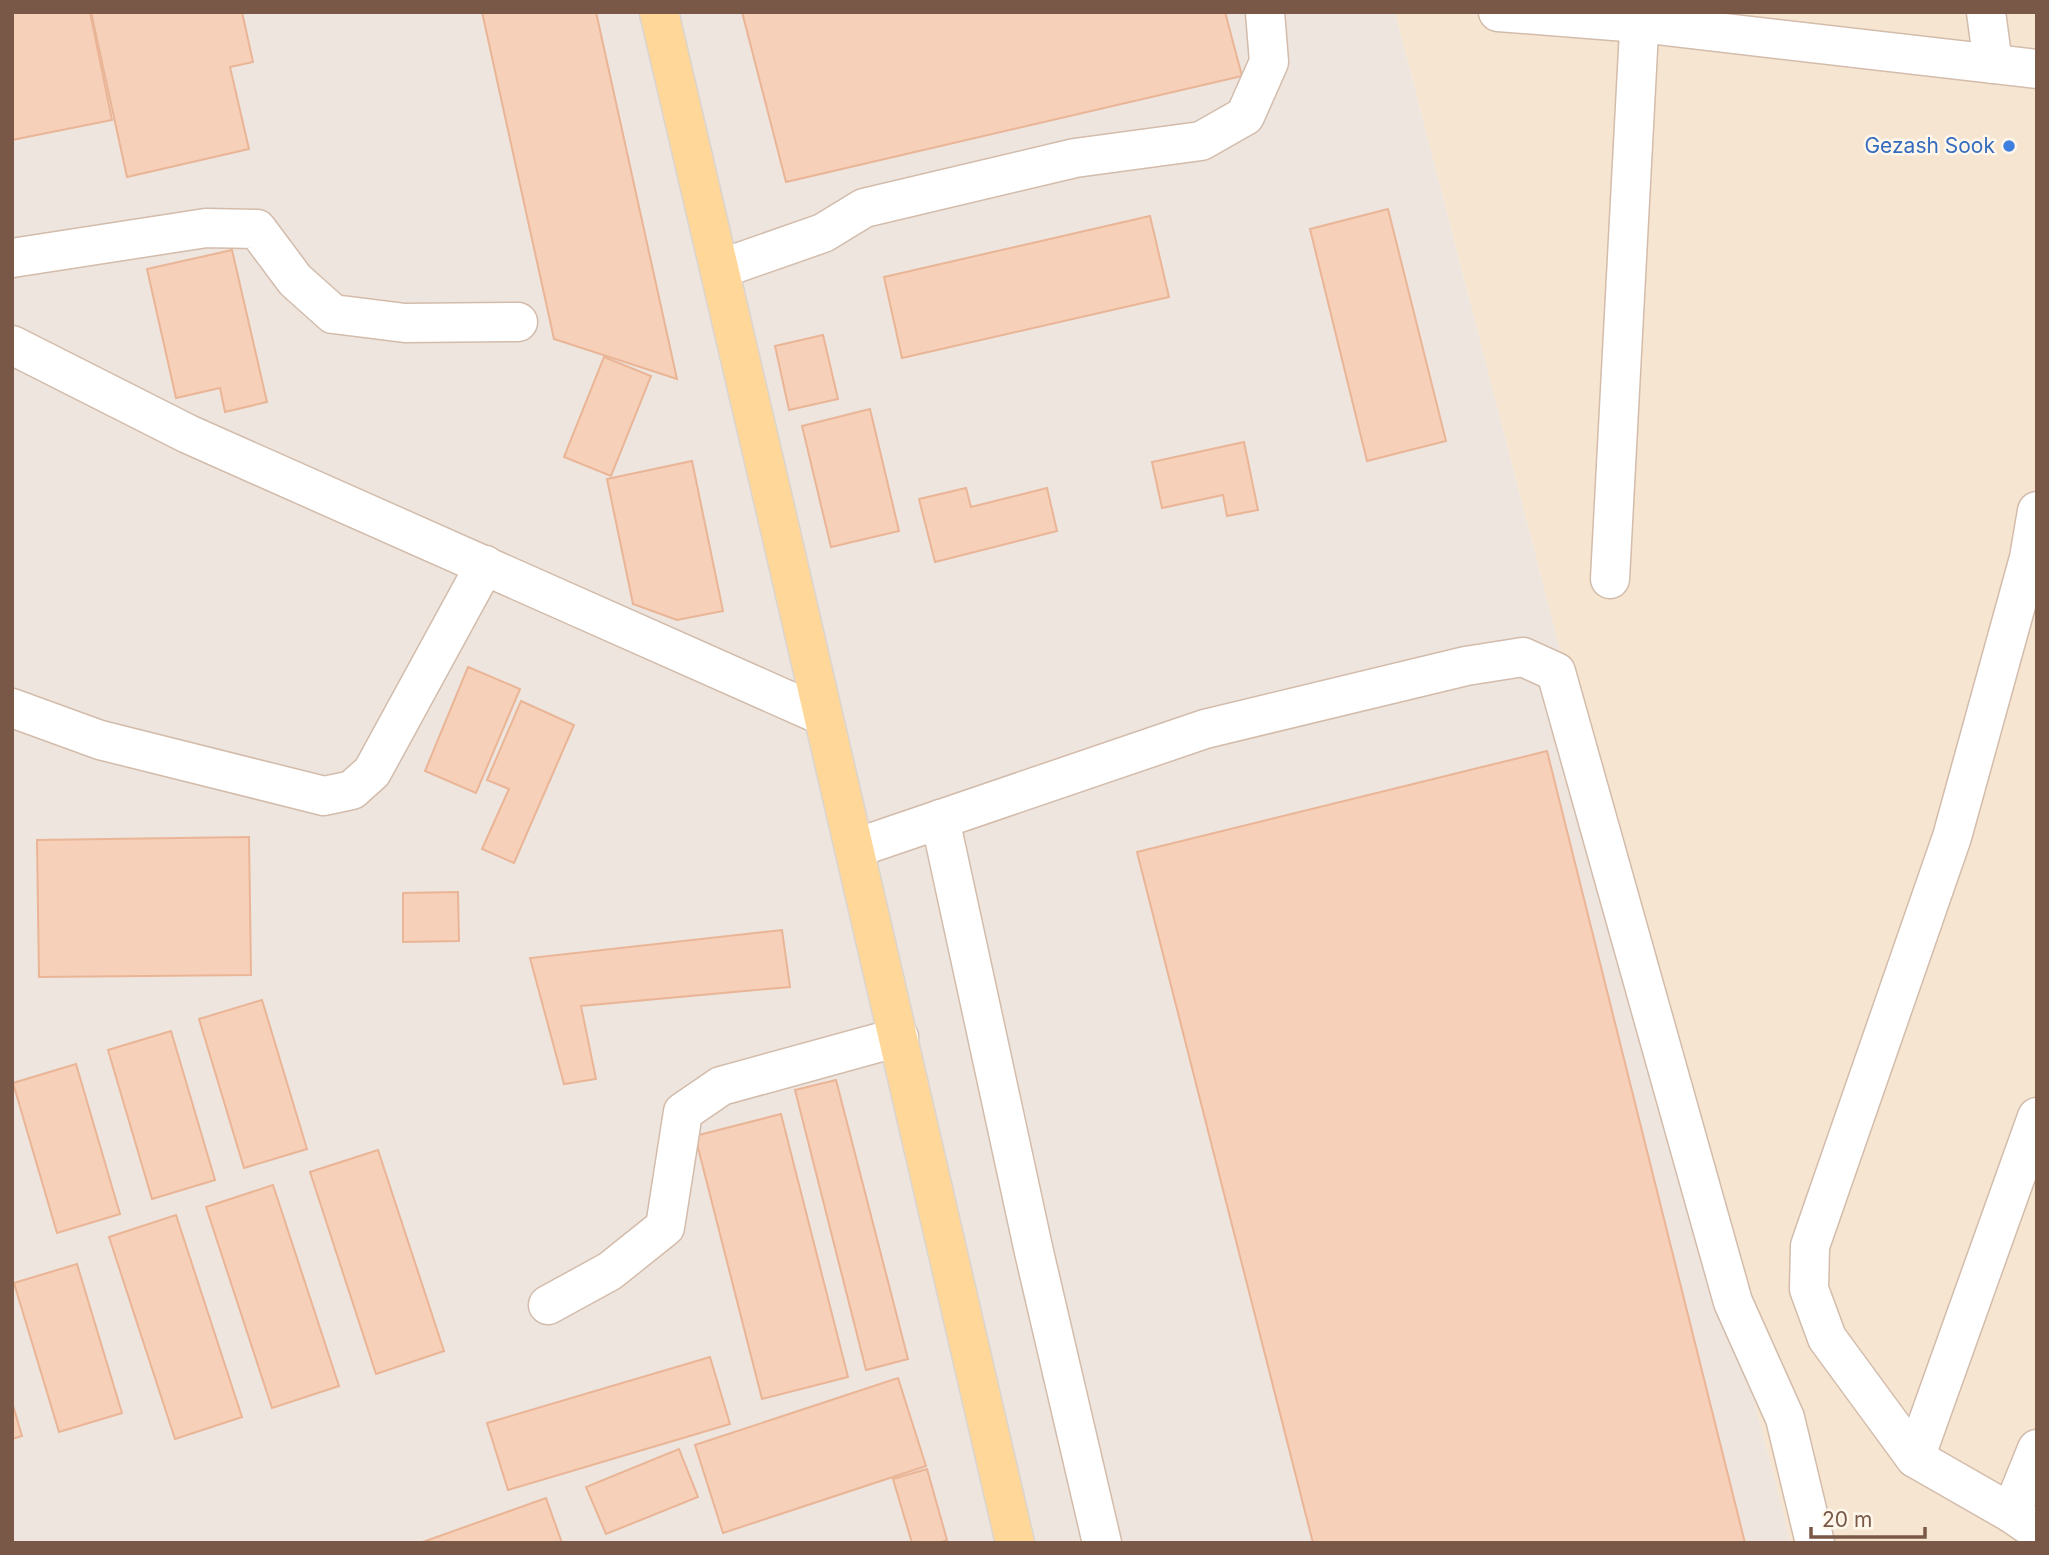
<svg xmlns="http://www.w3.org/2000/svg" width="2049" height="1555" viewBox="0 0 2049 1555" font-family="Inter,sans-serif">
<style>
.residential{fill:#f6e5d1}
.industrial{fill:#ede5de}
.building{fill:#f6d0b8;stroke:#eab597;stroke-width:2}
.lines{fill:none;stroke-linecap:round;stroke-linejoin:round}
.minor-casing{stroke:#d3bcab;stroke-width:41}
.major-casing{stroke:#dcd4cf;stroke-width:41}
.minor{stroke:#fff;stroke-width:38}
.major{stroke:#ffd799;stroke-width:38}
.shop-dot{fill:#3f7fe0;stroke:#fff7eb;stroke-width:2.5}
.labels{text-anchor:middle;stroke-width:5;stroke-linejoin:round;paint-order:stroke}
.shop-label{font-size:21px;fill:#366cbe;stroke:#fff7eb;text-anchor:end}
</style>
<rect width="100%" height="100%" fill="#fef3e3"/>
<!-- residential -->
<polygon class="residential" points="1395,12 2037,12 2037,1543 1791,1543"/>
<!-- industrial -->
<polygon class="industrial" points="12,12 1395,12 1791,1543 12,1543"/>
<!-- building -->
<g class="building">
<polygon points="12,12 90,12 112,120 12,140"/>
<polygon points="91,12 242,12 253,62 230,67 249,149 127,177"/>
<polygon points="482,12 596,12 677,379 554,339"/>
<polygon points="742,12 1225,12 1242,76 786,182"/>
<polygon points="1388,209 1446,441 1367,461 1310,229"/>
<polygon points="1150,216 1169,297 902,358 884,277"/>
<polygon points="232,250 267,402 225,412 220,388 176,398 147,269"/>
<polygon points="823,335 838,399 789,410 775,346"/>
<polygon points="604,357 651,376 611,476 564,457"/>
<polygon points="870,409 899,531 831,547 802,426"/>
<polygon points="1244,442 1258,510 1227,516 1223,495 1162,508 1152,462"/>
<polygon points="692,461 723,611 677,620 633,604 607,479"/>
<polygon points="966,488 971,507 1047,488 1057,531 935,562 919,499"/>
<polygon points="468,667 520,689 476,793 425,771"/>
<polygon points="521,701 574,725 514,863 482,849 509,789 487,780"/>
<polygon points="1547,751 1745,1543 1313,1543 1137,852"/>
<polygon points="249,837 251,975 39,977 37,840"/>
<polygon points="458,892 459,941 403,942 403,893"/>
<polygon points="782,930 790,987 581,1006 596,1079 564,1084 530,958"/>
<polygon points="262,1000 307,1149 244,1168 199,1019"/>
<polygon points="171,1031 215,1180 152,1199 108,1050"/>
<polygon points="76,1064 120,1214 57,1233 13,1083"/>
<polygon points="836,1080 908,1359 866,1370 795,1090"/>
<polygon points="781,1114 848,1377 762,1399 695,1136"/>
<polygon points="378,1150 444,1351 376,1374 310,1172"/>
<polygon points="273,1185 339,1386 272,1408 206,1207"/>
<polygon points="176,1215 242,1417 175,1439 109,1237"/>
<polygon points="77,1264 122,1413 59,1432 14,1283"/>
<polygon points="710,1357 730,1424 508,1490 487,1423"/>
<polygon points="898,1378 926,1466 723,1533 695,1445"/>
<polygon points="12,1402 22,1436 12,1439"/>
<polygon points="679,1449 698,1497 606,1534 586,1487"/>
<polygon points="927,1469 947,1540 939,1543 912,1543 893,1479"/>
<polygon points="546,1498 562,1543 420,1543"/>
</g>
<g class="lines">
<!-- minor casing -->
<g class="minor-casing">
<g id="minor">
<polyline points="1498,12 1639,23 2037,69"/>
<polyline points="1986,12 1993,64"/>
<polyline points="12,258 206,228 257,229 295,280 333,314 405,323 518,322"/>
<polyline points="720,269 823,233 864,208 1075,158 1201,141 1245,116 1269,62 1265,12"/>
<polyline points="12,345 188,434 823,716"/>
<polyline points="2037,511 2029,558 1952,837 1810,1246 1809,1289 1827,1338 1915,1458 2011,1513 2037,1531"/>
<polyline points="1610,579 1640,12"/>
<polyline points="12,708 100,740 324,796 352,790 372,772 485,565"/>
<polyline points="940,819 1034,1252 1102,1543"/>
<polyline points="856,848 1205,729 1466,666 1523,657 1556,672 1733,1302 1785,1418 1815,1543"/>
<polyline points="548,1305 610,1271 665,1227 683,1112 721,1086 899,1037"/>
<polyline points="1915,1458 2037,1117"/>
<polyline points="2011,1513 2037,1449"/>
</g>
</g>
<!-- major casing -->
<g class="major-casing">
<path id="major" d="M659 12C779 522 897 1032 1015 1543"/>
</g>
<!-- minor -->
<use href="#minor" class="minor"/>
<!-- major -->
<use href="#major" class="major"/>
</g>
<!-- markers -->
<circle class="shop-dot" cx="2009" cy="146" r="7"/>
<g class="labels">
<!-- shop labels -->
<g class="shop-label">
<text x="1995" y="153">Gezash Sook</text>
</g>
</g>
<!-- border -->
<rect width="2049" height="1555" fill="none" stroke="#795847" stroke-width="28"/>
<!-- scale -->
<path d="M1811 1527v10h114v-10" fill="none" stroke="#795847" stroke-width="3.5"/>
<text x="1822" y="1527" font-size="21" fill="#795847" stroke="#fff7eb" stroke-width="5" paint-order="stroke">20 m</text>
</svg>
